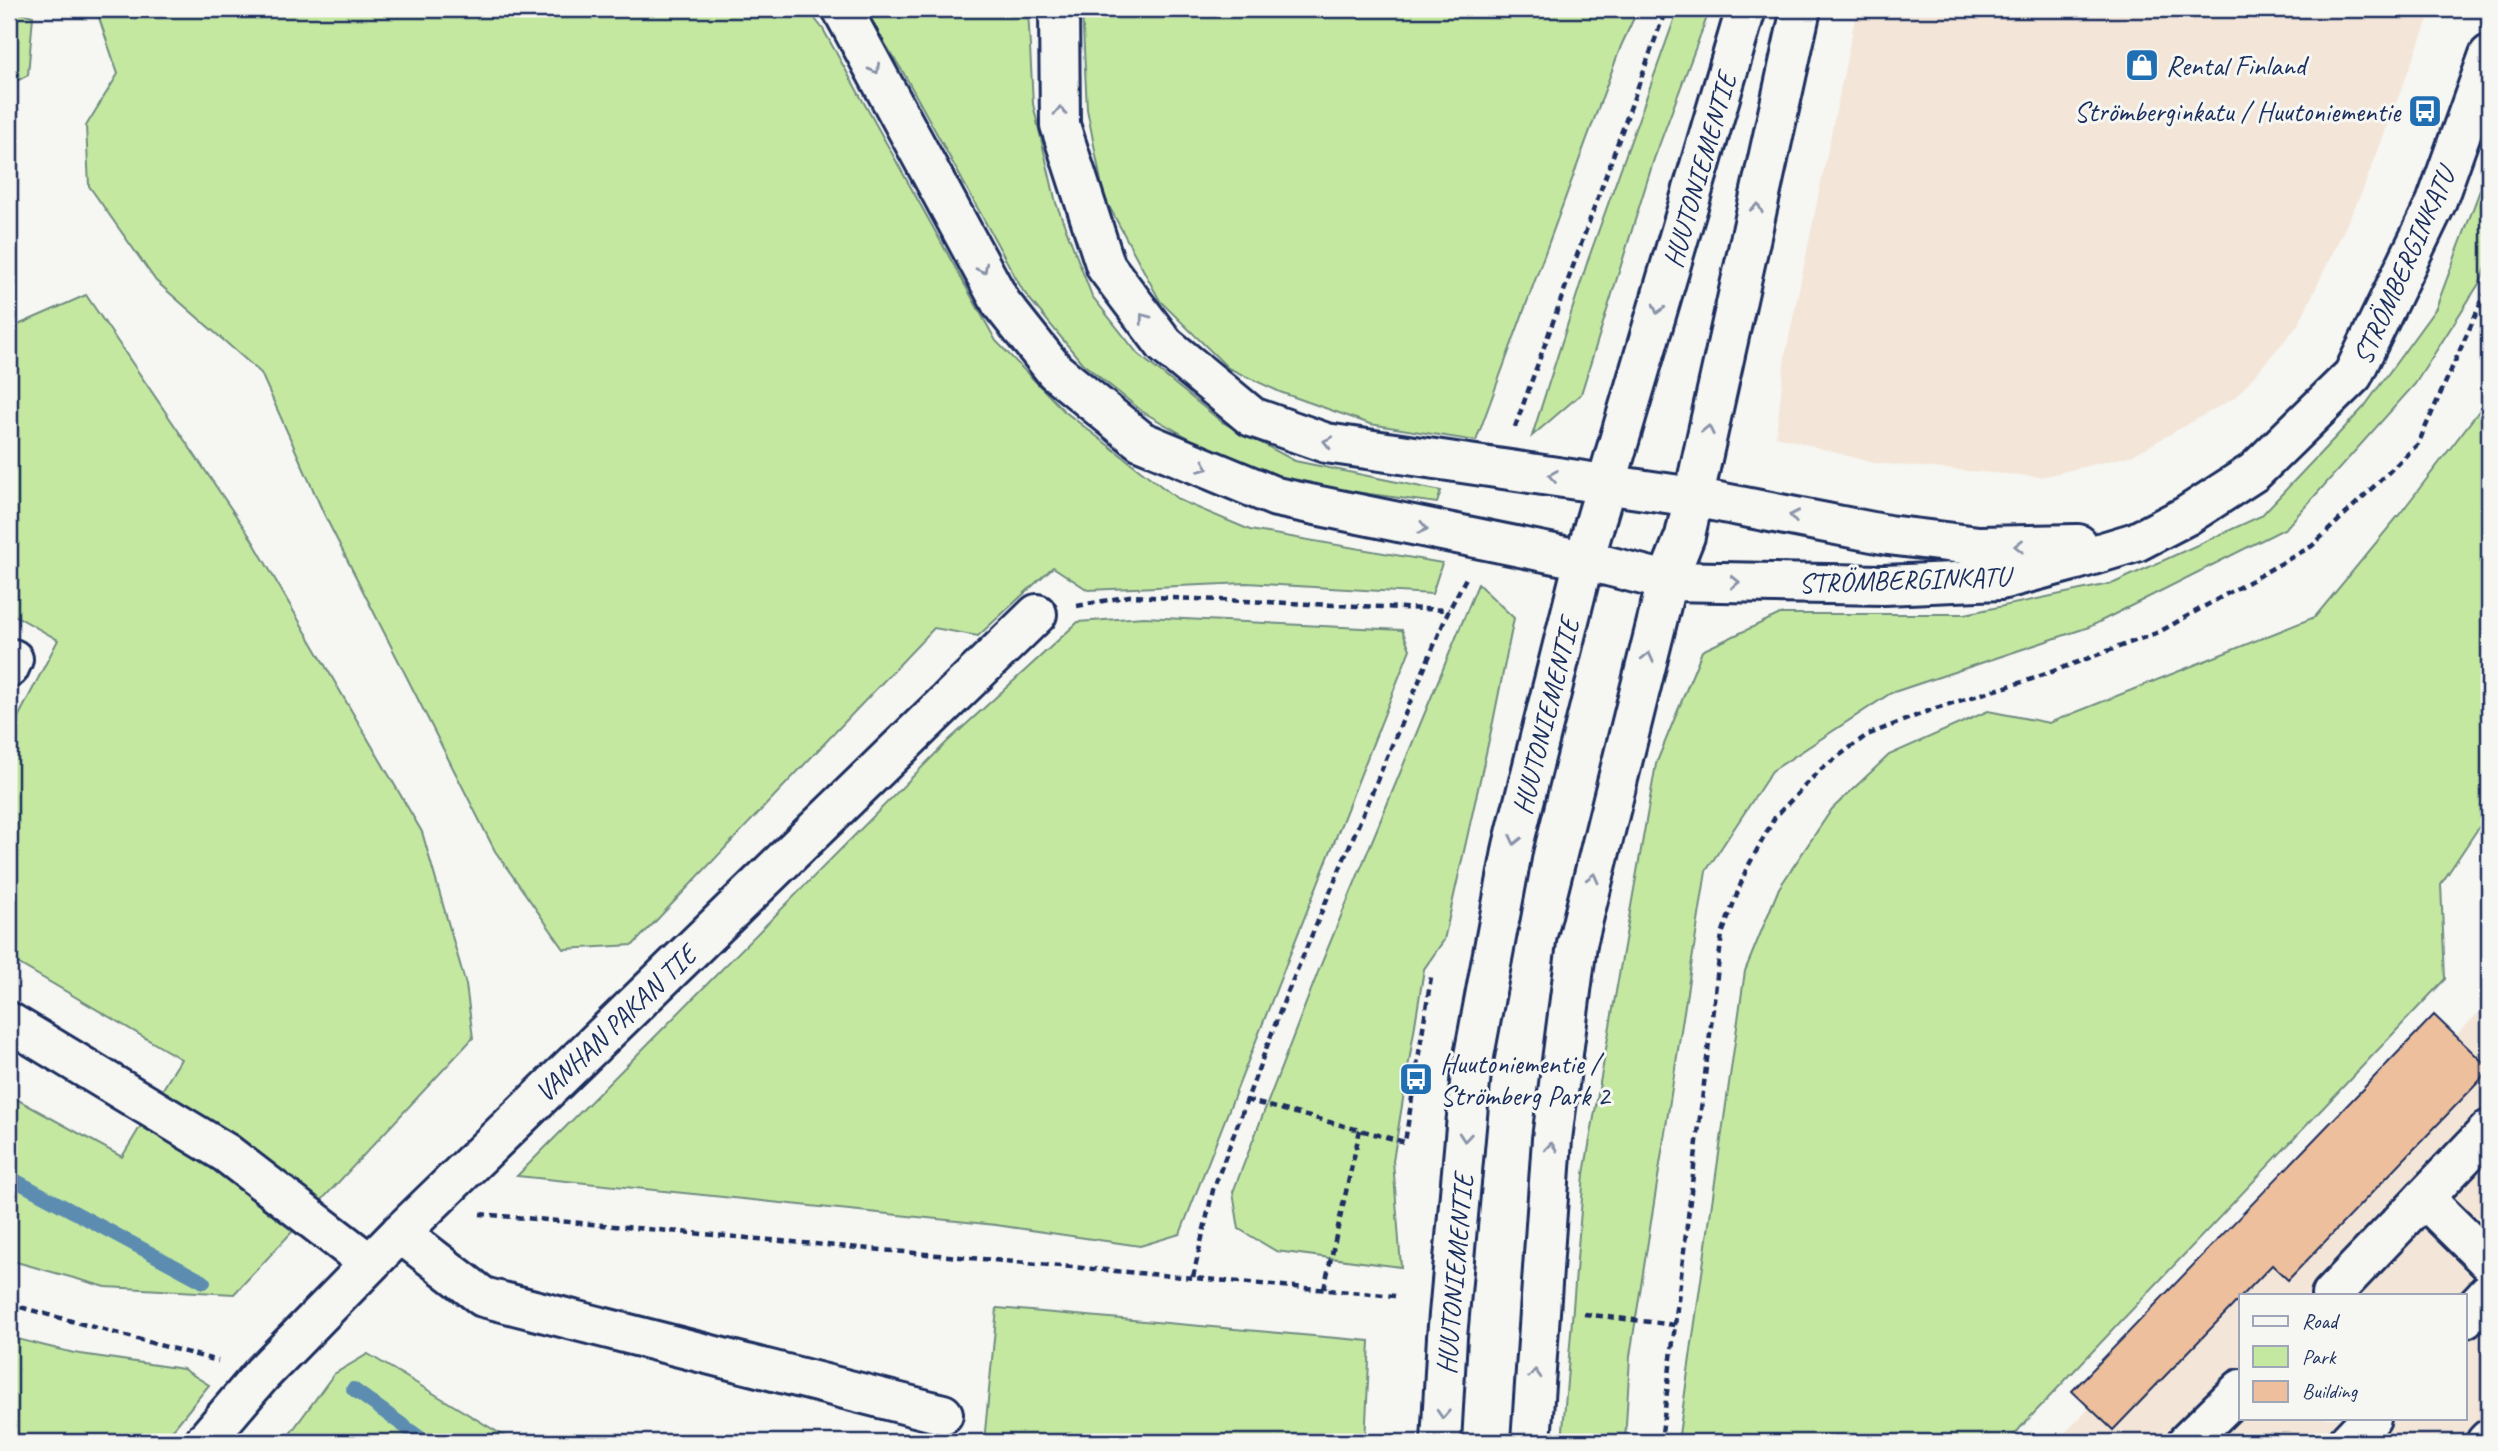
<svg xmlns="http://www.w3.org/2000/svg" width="2498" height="1451" viewBox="0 0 2498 1451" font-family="Caveat,sans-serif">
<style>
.built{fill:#f3e6d8;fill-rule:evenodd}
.green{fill:#c5e8a1;stroke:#708c80;stroke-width:2}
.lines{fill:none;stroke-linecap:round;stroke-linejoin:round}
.stream{stroke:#5b8db0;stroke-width:14}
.building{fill:#edbf9d;stroke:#1b2f5e;stroke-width:2}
.minor-casing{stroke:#1b2f5e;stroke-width:44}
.major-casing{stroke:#1b2f5e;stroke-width:44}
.highway-casing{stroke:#1b2f5e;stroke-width:44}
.path{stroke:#1b2f5e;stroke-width:4.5;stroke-dasharray:7 5;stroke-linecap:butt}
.minor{stroke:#f6f6f2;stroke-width:38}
.major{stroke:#f6f6f2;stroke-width:38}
.highway{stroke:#f6f6f2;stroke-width:38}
.oneway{stroke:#8892a8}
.labels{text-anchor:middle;stroke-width:6;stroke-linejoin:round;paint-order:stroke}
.poi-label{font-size:28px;fill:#1b2f5e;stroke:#f6f6f2;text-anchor:start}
.street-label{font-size:28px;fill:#1b2f5e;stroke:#f6f6f2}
</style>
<rect width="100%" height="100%" fill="#f6f6f2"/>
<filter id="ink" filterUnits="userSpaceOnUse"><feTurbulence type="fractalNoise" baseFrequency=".0143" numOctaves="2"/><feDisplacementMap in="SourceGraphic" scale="14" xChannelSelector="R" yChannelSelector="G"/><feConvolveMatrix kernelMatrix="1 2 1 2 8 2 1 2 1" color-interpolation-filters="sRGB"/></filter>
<g filter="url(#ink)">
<!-- built -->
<g class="built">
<polygon points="1857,9 2432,9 2363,190 2298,325 2236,397 2133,455 2041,477 1873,463 1776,436 1785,357"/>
<path d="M2489 1002V1442H2056ZM2241 1295H2465V1418H2241Z"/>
</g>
<!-- green -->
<g class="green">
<polygon points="96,9 807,9 823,29 996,341 1064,411 1179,500 1250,530 1442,563 1432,594 1247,583 1088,590 1053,567 978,636 934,628 633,945 564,949 495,851 324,514 261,373 156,281 89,186 86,126 118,74"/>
<polygon points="863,9 1028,9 1033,104 1056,203 1092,296 1138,354 1222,422 1295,461 1441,491 1437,503 1302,485 1196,442 1143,412 1082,363 1023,291 903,72"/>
<polygon points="1082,9 1638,9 1621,46 1476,441 1370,424 1280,392 1228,368 1160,301 1104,197 1087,109"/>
<polygon points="1678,9 1710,9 1654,159 1581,394 1532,436 1588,260"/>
<polygon points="9,10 33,16 28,75 9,85"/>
<polygon points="2489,166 2489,259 2482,279 2415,384 2286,528 2089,627 1891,693 1772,771 1706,871 1630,1356 1625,1442 1562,1442 1584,1174 1656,764 1702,651 1780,614 1965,614 2114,583 2261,516 2364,407 2436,308"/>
<polygon points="86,295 251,538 422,832 466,985 473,1038 234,1294 106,1287 9,1260 9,1095 122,1157 181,1059 9,958 9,735 58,640 9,612 9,329"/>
<polygon points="2489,398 2489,812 2441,884 2445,979 2020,1428 2010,1442 1678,1442 1745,971 1779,888 1832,809 1889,755 1988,711 2049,723 2315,617 2399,515"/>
<polygon points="1478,584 1514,618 1493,722 1444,940 1424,969 1393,1161 1401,1267 1276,1251 1239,1229 1233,1192 1320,967"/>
<polygon points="1144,617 1402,630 1410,649 1180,1234 1140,1246 996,1225 517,1176 948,741 1078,622"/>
<polygon points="997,1308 1370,1341 1365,1442 984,1442"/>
<polygon points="9,1337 74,1353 183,1369 209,1385 175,1427 158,1442 9,1442"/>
<polygon points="368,1354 514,1442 284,1442 334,1374"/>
</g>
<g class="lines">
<!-- stream -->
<g class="stream">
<polyline points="9,1177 204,1282"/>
<polyline points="353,1389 426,1442"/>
</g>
</g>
<!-- building -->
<polygon class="building" points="2434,1015 2489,1068 2489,1071 2288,1280 2272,1265 2113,1430 2072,1391"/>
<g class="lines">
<!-- minor casing -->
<g class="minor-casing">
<g id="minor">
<polyline points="1693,497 1888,535 1979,546 2078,544"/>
<polyline points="1667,581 1884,585 2001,580 2073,561 2136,542 2186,516 2254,472 2353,375 2436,203 2489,55"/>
<polyline points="9,668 13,659"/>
<polyline points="9,1022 226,1153 369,1263"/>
<polyline points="2424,1198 2489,1262"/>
<polyline points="400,1233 483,1297 943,1414"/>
<polyline points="2331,1295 2489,1130"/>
<polyline points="2465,1318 2489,1292"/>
<polyline points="204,1442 262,1374 400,1233 1037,614"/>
<polyline points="2187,1442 2241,1389"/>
<polyline points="2348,1442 2371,1418"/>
<polyline points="2486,1442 2489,1439"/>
</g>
</g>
<!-- major casing -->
<g class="major-casing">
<g id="major">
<polyline points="1441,1442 1447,1337 1471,1072 1513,846 1584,560 1746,9"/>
<polyline points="1531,1442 1552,1139 1577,944 1667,581 1685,536 1801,9"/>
</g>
</g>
<!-- highway casing -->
<g class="highway-casing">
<g id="highway">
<polyline points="842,9 1001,303 1055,371 1141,441 1276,497 1584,560 1667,581"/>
<polyline points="1059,9 1060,125 1106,267 1165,345 1252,417 1326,443 1693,497"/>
</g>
</g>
<!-- path -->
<g class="path">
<polyline points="1515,427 1666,9"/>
<polyline points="1077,606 1129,596 1449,610"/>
<polyline points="1246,1100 1405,1142 1431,977"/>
<polyline points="480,1214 1395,1296"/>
<polyline points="1193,1277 1213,1190 1284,1001 1449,610 1466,578"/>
<polyline points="1324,1289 1360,1130"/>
<polyline points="9,1304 218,1361"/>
<polyline points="1584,1314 1675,1325 1661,1442"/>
<polyline points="1675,1325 1722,934 1746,870 1775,817 1820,770 1867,735 1936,708 2032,679 2159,632 2312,546 2418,444 2489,285"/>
</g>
<!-- minor -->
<use href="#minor" class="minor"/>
<!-- major -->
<use href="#major" class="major"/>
<!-- highway -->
<use href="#highway" class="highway"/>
</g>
<!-- one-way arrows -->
<defs><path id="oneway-chevron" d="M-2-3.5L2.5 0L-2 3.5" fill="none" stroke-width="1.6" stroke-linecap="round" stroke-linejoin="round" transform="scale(1.75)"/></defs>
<g class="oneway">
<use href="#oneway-chevron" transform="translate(875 69) rotate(61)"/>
<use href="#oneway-chevron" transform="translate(1060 111) rotate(-90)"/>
<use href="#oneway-chevron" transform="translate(1757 208) rotate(-78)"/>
<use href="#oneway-chevron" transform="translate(983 269) rotate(62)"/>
<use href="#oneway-chevron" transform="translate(1658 309) rotate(106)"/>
<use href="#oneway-chevron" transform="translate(1144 318) rotate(-127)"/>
<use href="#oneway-chevron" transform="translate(1708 430) rotate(-78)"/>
<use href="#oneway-chevron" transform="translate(1328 442) rotate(-167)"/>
<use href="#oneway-chevron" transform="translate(1204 467) rotate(22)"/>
<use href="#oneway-chevron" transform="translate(1553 476) rotate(-171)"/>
<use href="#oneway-chevron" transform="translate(1794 516) rotate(-169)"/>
<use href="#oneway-chevron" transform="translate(1423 528) rotate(12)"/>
<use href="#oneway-chevron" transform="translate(2019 546) rotate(180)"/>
<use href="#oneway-chevron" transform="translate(1735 582) rotate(1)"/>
<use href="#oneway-chevron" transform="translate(1648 657) rotate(-76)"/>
<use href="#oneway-chevron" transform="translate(1515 840) rotate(103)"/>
<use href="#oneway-chevron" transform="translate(1593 878) rotate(-76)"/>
<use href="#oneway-chevron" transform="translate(1465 1137) rotate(95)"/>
<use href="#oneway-chevron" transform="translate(1551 1147) rotate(-85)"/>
<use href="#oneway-chevron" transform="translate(1535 1374) rotate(-87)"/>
<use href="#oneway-chevron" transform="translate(1443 1414) rotate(93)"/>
</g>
</g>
<!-- icons -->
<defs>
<g id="shop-square" transform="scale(1.75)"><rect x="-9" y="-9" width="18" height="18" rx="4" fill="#1f6fb2" stroke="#f6f6f2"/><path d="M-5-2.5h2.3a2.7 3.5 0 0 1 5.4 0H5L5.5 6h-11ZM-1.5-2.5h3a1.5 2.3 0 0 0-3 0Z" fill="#fff"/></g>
<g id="bus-square" transform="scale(1.75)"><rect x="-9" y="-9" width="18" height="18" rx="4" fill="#1f6fb2" stroke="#f6f6f2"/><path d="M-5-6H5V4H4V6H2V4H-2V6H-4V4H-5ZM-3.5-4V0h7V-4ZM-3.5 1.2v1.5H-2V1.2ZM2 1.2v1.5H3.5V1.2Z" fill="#fff"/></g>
</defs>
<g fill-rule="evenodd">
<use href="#shop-square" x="2142" y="65"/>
<use href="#bus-square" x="2425" y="111"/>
<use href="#bus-square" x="1416" y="1079"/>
</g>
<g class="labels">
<!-- poi labels -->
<g class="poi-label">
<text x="2166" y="75">Rental Finland</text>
<text x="2400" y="121" text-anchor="end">Strömberginkatu / Huutoniementie</text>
<text x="1440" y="1073">Huutoniementie /<tspan x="1440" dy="32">Strömberg Park 2</tspan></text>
</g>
<!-- street labels -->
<g class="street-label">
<text transform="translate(1699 170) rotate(-74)" y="10">HUUTONIEMENTIE</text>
<text transform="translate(2403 266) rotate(-66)" y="10">STRÖMBERGINKATU</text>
<text transform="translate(1904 579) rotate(-2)" y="10">STRÖMBERGINKATU</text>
<text transform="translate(1545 716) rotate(-76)" y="10">HUUTONIEMENTIE</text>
<text transform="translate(615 1023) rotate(-44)" y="10">VANHAN PAKAN TIE</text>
<text transform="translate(1454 1274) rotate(-85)" y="10">HUUTONIEMENTIE</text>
</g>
</g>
<!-- margin -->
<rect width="2498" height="1451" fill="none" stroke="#f6f6f2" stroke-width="35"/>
<rect x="18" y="18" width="2463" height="1416" fill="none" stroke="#1b2f5e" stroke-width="2.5" filter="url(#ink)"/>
<!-- legend -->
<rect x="2239" y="1294" width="228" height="126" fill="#f6f6f2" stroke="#9ea6b7" stroke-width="2"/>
<rect x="2253" y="1316" width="35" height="10" fill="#f6f6f2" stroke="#9ea6b7" stroke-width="2"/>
<text x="2302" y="1328" font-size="21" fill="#1b2f5e">Road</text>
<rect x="2253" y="1346" width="35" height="21" fill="#c5e8a1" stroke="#9ea6b7" stroke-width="2"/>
<text x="2302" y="1364" font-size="21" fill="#1b2f5e">Park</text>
<rect x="2253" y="1381" width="35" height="21" fill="#edbf9d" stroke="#9ea6b7" stroke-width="2"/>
<text x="2302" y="1398" font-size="21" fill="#1b2f5e">Building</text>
</svg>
